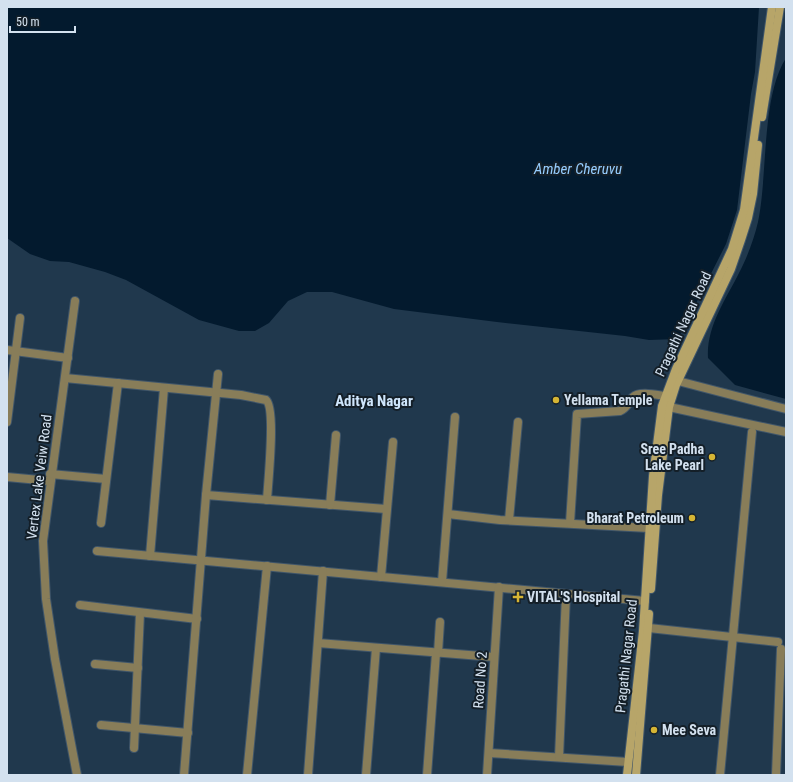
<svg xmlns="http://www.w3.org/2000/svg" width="793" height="782" viewBox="0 0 793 782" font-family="'Roboto Condensed',sans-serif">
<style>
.water{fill:#031a2e}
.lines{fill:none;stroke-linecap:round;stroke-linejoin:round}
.street-casing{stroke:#40566a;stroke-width:10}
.secondary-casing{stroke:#40566a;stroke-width:10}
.street{stroke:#887d59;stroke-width:8}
.secondary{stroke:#b7a569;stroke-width:8}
.poi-dot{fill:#d6b534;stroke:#141f28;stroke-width:1.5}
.labels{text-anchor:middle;stroke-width:4;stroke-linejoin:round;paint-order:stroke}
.street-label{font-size:14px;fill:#d3e1ef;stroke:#141f28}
.poi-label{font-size:14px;font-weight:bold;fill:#d3e1ef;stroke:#141f28;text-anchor:start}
.water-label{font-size:15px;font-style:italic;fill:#96cdfe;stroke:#141f28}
.neighbourhood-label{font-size:15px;font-weight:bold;fill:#cfe6fc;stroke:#141f28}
</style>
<rect width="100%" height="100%" fill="#20384d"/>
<!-- water -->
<g class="water">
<polygon points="7,7 759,7 755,72 751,94 737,210 726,244 678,339 649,340 625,336 497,322 394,309 332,292 307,292 288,301 269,323 255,331 239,331 199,320 126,280 105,272 69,262 50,261 30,254 7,238"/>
<path d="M786 58V399L735 385 708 358C706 327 726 299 739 273 747 258 754 239 758 222 768 176 761 97 786 58Z"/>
</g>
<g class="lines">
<!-- street casing -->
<g class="street-casing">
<g id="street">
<polyline points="75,301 43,541 46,599 55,659 77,775"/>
<polyline points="7,350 68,358"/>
<path d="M65 378 241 395 266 400C276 408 268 483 267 500"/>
<polyline points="678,381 786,409"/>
<polyline points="669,407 786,432"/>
<polyline points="7,422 20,318"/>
<polyline points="50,474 106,479"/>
<polyline points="7,477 50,481"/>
<polyline points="206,495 386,509"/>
<polyline points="330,505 336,435"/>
<polyline points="448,514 500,520 649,528"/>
<polyline points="509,520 518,422"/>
<polyline points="101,523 118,383"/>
<path d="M570 523 577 414 620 411C627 408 628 403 633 397 639 391 657 395 665 396"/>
<polyline points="97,551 645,601"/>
<polyline points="150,556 164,388"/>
<polyline points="381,577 393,442"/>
<polyline points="442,582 455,417"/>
<polyline points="80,605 197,619"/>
<polyline points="649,628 778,642"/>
<polyline points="318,643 494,657"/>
<polyline points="438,653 440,622"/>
<polyline points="95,664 138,668"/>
<polyline points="101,725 188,733"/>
<polyline points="134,748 140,613"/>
<polyline points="489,753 628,762"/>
<polyline points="559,757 566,595"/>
<polyline points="184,775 206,495 218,374"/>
<polyline points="247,775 267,566"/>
<polyline points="308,775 323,571"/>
<polyline points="366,775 376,648"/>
<polyline points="427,775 436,653"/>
<polyline points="487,775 499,587"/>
<polyline points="720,775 752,432"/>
<polyline points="776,775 781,649"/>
</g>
</g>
<!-- secondary casing -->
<g class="secondary-casing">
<g id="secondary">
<polyline points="762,117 780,7"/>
<polyline points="651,589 658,495 669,407 676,385 731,269 741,240 748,218 753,194 758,145"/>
<polyline points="627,775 643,631 653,476 662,406 676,369 732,249 744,210 772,7"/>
<polyline points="636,775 649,614"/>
</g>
</g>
<!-- street -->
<use href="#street" class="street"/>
<!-- secondary -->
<use href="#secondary" class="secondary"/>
</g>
<!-- markers -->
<g class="poi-dot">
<circle cx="556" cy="400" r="4"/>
<circle cx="712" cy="457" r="4"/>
<circle cx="692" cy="518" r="4"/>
<path d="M516 591h4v4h4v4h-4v4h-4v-4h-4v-4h4z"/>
<circle cx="654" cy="730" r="4"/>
</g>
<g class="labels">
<!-- street labels -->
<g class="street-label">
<text transform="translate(683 324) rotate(-65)" y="5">Pragathi Nagar Road</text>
<text transform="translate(39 477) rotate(-83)" y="5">Vertex Lake Veiw Road</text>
<text transform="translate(626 656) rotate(-84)" y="5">Pragathi Nagar Road</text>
<text transform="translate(480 680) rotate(-86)" y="5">Road No 2</text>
</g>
<!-- poi labels -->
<g class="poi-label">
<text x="564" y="405">Yellama Temple</text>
<text x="704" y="454" text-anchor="end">Sree Padha<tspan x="704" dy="16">Lake Pearl</tspan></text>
<text x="684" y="523" text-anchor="end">Bharat Petroleum</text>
<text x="527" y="602">VITAL'S Hospital</text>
<text x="662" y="735">Mee Seva</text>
</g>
<!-- water labels -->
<g class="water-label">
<text x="578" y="174">Amber Cheruvu</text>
</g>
<!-- neighbourhood labels -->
<g class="neighbourhood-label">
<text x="374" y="406">Aditya Nagar</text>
</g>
</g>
<!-- border -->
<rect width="793" height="782" fill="none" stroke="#d3e1ef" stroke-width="16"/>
<!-- scale -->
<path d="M10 26v6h65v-6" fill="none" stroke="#d3e1ef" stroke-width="2"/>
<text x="16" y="26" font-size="12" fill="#d3e1ef" stroke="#141f28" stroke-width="3" paint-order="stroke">50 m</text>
</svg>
